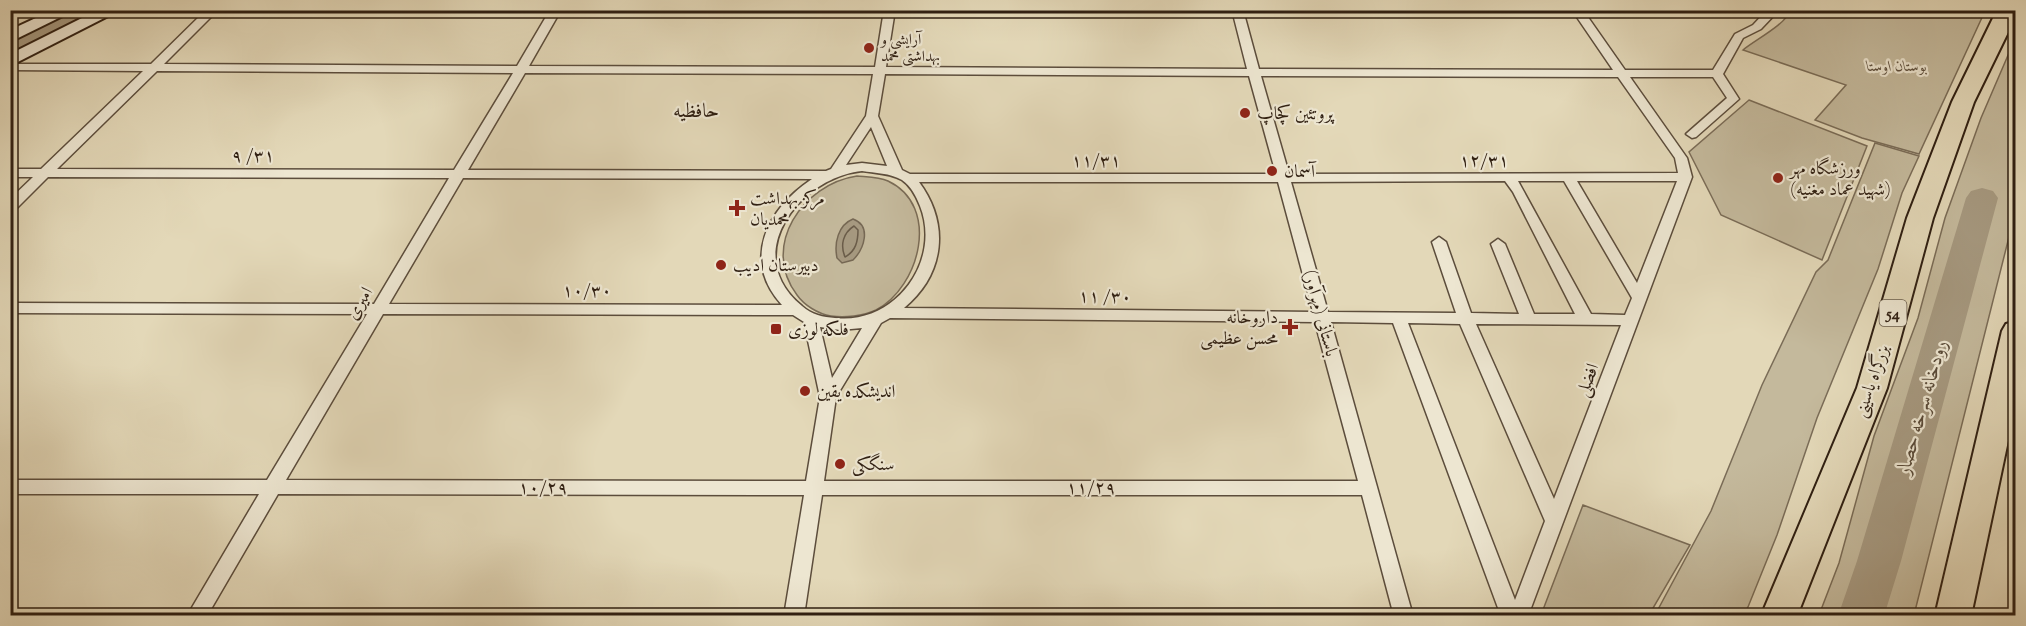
<svg xmlns="http://www.w3.org/2000/svg" width="2026" height="626" viewBox="0 0 2026 626" font-family="'Sorts Mill Goudy',Amiri,serif">
<style>
.green{fill:#c4b99c;stroke:#7a6c57;stroke-width:1.5}
.water{fill:#a69980;stroke:#766854;stroke-width:1.5}
.lines{fill:none;stroke-linecap:round;stroke-linejoin:round}
.shore{stroke:#6a5c49;stroke-width:1.5}
.river{fill:#a69980;fill-rule:evenodd}
.street-casing{stroke:#5c4d3c;stroke-width:3}
.secondary-casing{stroke:#2f1f12;stroke-width:4}
.highway-casing{stroke:#2f1f12;stroke-width:4}
.street{fill:#ede6d1;fill-rule:evenodd}
.secondary{fill:#ede6d1;fill-rule:evenodd}
.highway{fill:#e3d8b8;fill-rule:evenodd}
.poi-dot{fill:#8f2418;stroke:#ede6d1;stroke-width:2}
.labels{text-anchor:middle;stroke-width:4.5;stroke-linejoin:round;paint-order:stroke}
.far-poi-label{font-size:15px;fill:#2f1f12;stroke:#ede6d1;text-anchor:start}
.far-park-label{font-size:15px;font-style:italic;fill:#5c4d3b;stroke:#ede6d1}
.shield{fill:#ede6d1;stroke:#685b4b;stroke-width:1.5}
.shield-label{font-size:16px;font-weight:bold;fill:#2f1f12}
.poi-label{font-size:18px;fill:#2f1f12;stroke:#ede6d1;text-anchor:start}
.street-label{font-size:18px;fill:#2f1f12;stroke:#ede6d1}
.neighbourhood-label{font-size:20px;fill:#2f1f12;stroke:#ede6d1}
.water-label{font-size:20px;font-style:italic;fill:#594a38;stroke:#ede6d1}
</style>
<rect width="100%" height="100%" fill="#e3d8b8"/>
<filter id="stains"><feTurbulence type="fractalNoise" baseFrequency=".00333" numOctaves="4"/><feColorMatrix values="0 0 0 0 .2 0 0 0 0 .09 0 0 0 0 .02 0 0 0 .5 -.17"/></filter>
<radialGradient id="worn" r=".72"><stop offset=".6" stop-color="#630" stop-opacity="0"/><stop offset="1" stop-color="#630" stop-opacity=".3"/></radialGradient>
<!-- green -->
<g class="green">
<path d="M1789 11V10L1985 11 1919 154 1862 138 1815 120 1846 85 1743 50C1755 40 1788 23 1789 11Z"/>
<polygon points="2015,39 2016,205 2013,221 1914,615 1819,615 1839,563 1874,436 1918,318 1945,218 1981,118"/>
<polygon points="1749,100 1867,146 1822,260 1721,215 1689,152"/>
<polygon points="1875,143 1919,156 1902,193 1878,269 1817,418 1777,535 1748,607 1743,615 1655,615 1711,511 1762,385 1816,272 1828,260"/>
<path d="M857 176C867 177 879 177 888 181 941 206 920 287 876 310 863 316 845 318 831 316 818 314 804 305 797 295 760 246 803 184 857 176Z"/>
<polygon points="1583,505 1690,545 1649,615 1541,615"/>
</g>
<!-- water -->
<path class="water" d="M853 219C872 226 864 249 853 260L842 263 837 258C834 243 838 225 853 219Z"/>
<g class="lines">
<!-- shore -->
<path class="shore" d="M854 226 858 230C858 241 856 251 845 257 840 245 843 233 854 226Z"/>
<!-- river -->
<g class="river">
<polygon points="66,10 101,10 97,16 10,55 10,36"/>
<polygon points="1982,188 1993,191 1998,198 1901,561 1884,616 1838,616 1857,561 1966,198 1971,191"/>
</g>
<!-- street casing -->
<g class="street-casing">
<path id="street" d="M206 10H218L164 64 517 66 550 10H561L529 66 875 67 884 10H895L886 67 1247 69 1232 10H1243L1259 69 1613 70 1572 10H1583L1625 70H1713L1735 34 1753 25 1767 10H1779L1761 29 1743 38 1723 74 1739 99 1696 137 1692 138 1686 134 1727 98 1713 77H1630L1687 158 1692 177 1528 616H1501L1393 323 1331 322 1413 616H1394L1362 495H822L804 616H784L804 495 278 494 207 616H187L259 494H10V480H267L367 314 10 313V303L374 304 449 178 48 177 15 210 10 211V199L33 177H10V169H41L143 71 10 70V64H151ZM157 71 513 73 454 170 57 169ZM525 73 873 74 866 116 831 169 826 171 468 170ZM885 74 1249 76 1276 174H910L902 170 878 116ZM1261 76 1618 77 1675 158 1678 173 1289 174ZM871 127 887 166 862 163 846 165ZM862 171C875 173 890 173 902 180 911 186 916 196 920 206 942 261 895 325 835 318 823 317 812 315 802 306 740 256 798 178 862 171ZM463 178 812 179C767 209 741 260 782 305L389 304ZM1505 181 1513 192 1575 314H1534L1505 244 1498 239 1491 244 1519 314 1471 313 1446 242 1439 237 1432 242 1456 313 1328 312 1291 182ZM1518 181H1564L1632 298 1625 315 1591 314ZM1577 181H1677L1637 283ZM919 182H1278L1313 312 904 308C945 274 950 224 919 182ZM383 314 793 315 804 322 820 397 806 481 286 480ZM890 318 1315 322 1358 481H824L836 397 881 323ZM1408 323 1460 324 1545 521 1515 600ZM1476 324 1621 325 1554 499ZM820 327 840 330 862 328 832 378Z"/>
</g>
<!-- secondary casing -->
<g class="secondary-casing">
<g id="secondary">
<polygon points="53,10 75,10 10,42 10,30"/>
<polygon points="98,10 120,10 10,66 10,54"/>
</g>
</g>
<!-- highway casing -->
<g class="highway-casing">
<g id="highway">
<polygon points="1997,10 2016,10 2016,16 1974,102 1933,218 1887,388 1797,616 1761,616 1857,388 1907,218 1952,102"/>
<polygon points="2016,321 2016,403 1971,616 1935,616 2002,331 2006,324"/>
</g>
</g>
<!-- street -->
<use href="#street" class="street"/>
<!-- secondary -->
<use href="#secondary" class="secondary"/>
<!-- highway -->
<use href="#highway" class="highway"/>
</g>
<!-- markers -->
<g class="poi-dot">
<circle cx="869" cy="48" r="6"/>
<circle cx="1245" cy="113" r="6"/>
<circle cx="1272" cy="171" r="6"/>
<circle cx="1778" cy="178" r="6"/>
<path d="M734 199h6v6h6v6h-6v6h-6v-6h-6v-6h6z"/>
<circle cx="721" cy="265" r="6"/>
<path d="M1287 318h6v6h6v6h-6v6h-6v-6h-6v-6h6z"/>
<rect x="770" y="323" width="12" height="12" rx="3"/>
<circle cx="805" cy="391" r="6"/>
<circle cx="840" cy="464" r="6"/>
</g>
<g class="labels">
<!-- far-poi labels -->
<g class="far-poi-label">
<text x="881" y="44">آرایشی و<tspan x="881" dy="17">بهداشتی محمد</tspan></text>
</g>
<!-- far-park labels -->
<g class="far-park-label">
<text x="1897" y="71">بوستان اوستا</text>
</g>
<!-- shield labels -->
<rect class="shield" x="1879.5" y="300" width="27" height="26" rx="4.5"/>
<g class="shield-label">
<text x="1893" y="319">54</text>
</g>
<!-- poi labels -->
<g class="poi-label">
<text x="1257" y="119">پروتئین کچاپ</text>
<text x="1790" y="174">ورزشگاه مهر<tspan x="1790" dy="21">(شهید عماد مغنیه)</tspan></text>
<text x="1284" y="177">آسمان</text>
<text x="750" y="204">مرکز بهداشت<tspan x="750" dy="21">محمدیان</tspan></text>
<text x="733" y="271">دبیرستان ادیب</text>
<text x="1278" y="323" text-anchor="end">داروخانه<tspan x="1278" dy="21">محسن عظیمی</tspan></text>
<text x="788" y="335">فلکه لوزی</text>
<text x="817" y="397">اندیشکده یقین</text>
<text x="852" y="470">سنگکی</text>
</g>
<!-- street labels -->
<g class="street-label">
<text x="253" y="161">۹ /۳۱</text>
<text x="1096" y="166">۱۱/۳۱</text>
<text x="1484" y="166">۱۲/۳۱</text>
<text x="587" y="296">۱۰/۳۰</text>
<text transform="translate(1105 296) rotate(1)" y="6">۱۱ /۳۰</text>
<text transform="translate(359 303) rotate(-59)" y="6">امیری</text>
<text transform="translate(1321 313) rotate(75)" y="6">باستانی (مهرآور)</text>
<text transform="translate(1587 380) rotate(-69)" y="6">افضلی</text>
<text transform="translate(1871 381) rotate(-71)" y="6">بزرگراه یاسینی</text>
<text x="543" y="493">۱۰/۲۹</text>
<text x="1091" y="493">۱۱/۲۹</text>
</g>
<!-- neighbourhood labels -->
<g class="neighbourhood-label">
<text x="696" y="117">حافظیه</text>
</g>
<!-- water labels -->
<g class="water-label">
<text transform="translate(1921 407) rotate(-74)" y="7">رودخانه سرخه حصار</text>
</g>
</g>
<!-- margin -->
<rect width="2026" height="626" fill="none" stroke="#e3d8b8" stroke-width="36"/>
<rect x="12" y="12" width="2002" height="602" fill="none" stroke="#2f1f12" stroke-width="3"/>
<rect x="18" y="18" width="1990" height="590" fill="none" stroke="#2f1f12" stroke-width="1.5"/>
<rect width="100%" height="100%" filter="url(#stains)"/>
<rect width="100%" height="100%" fill="url(#worn)"/>
</svg>
